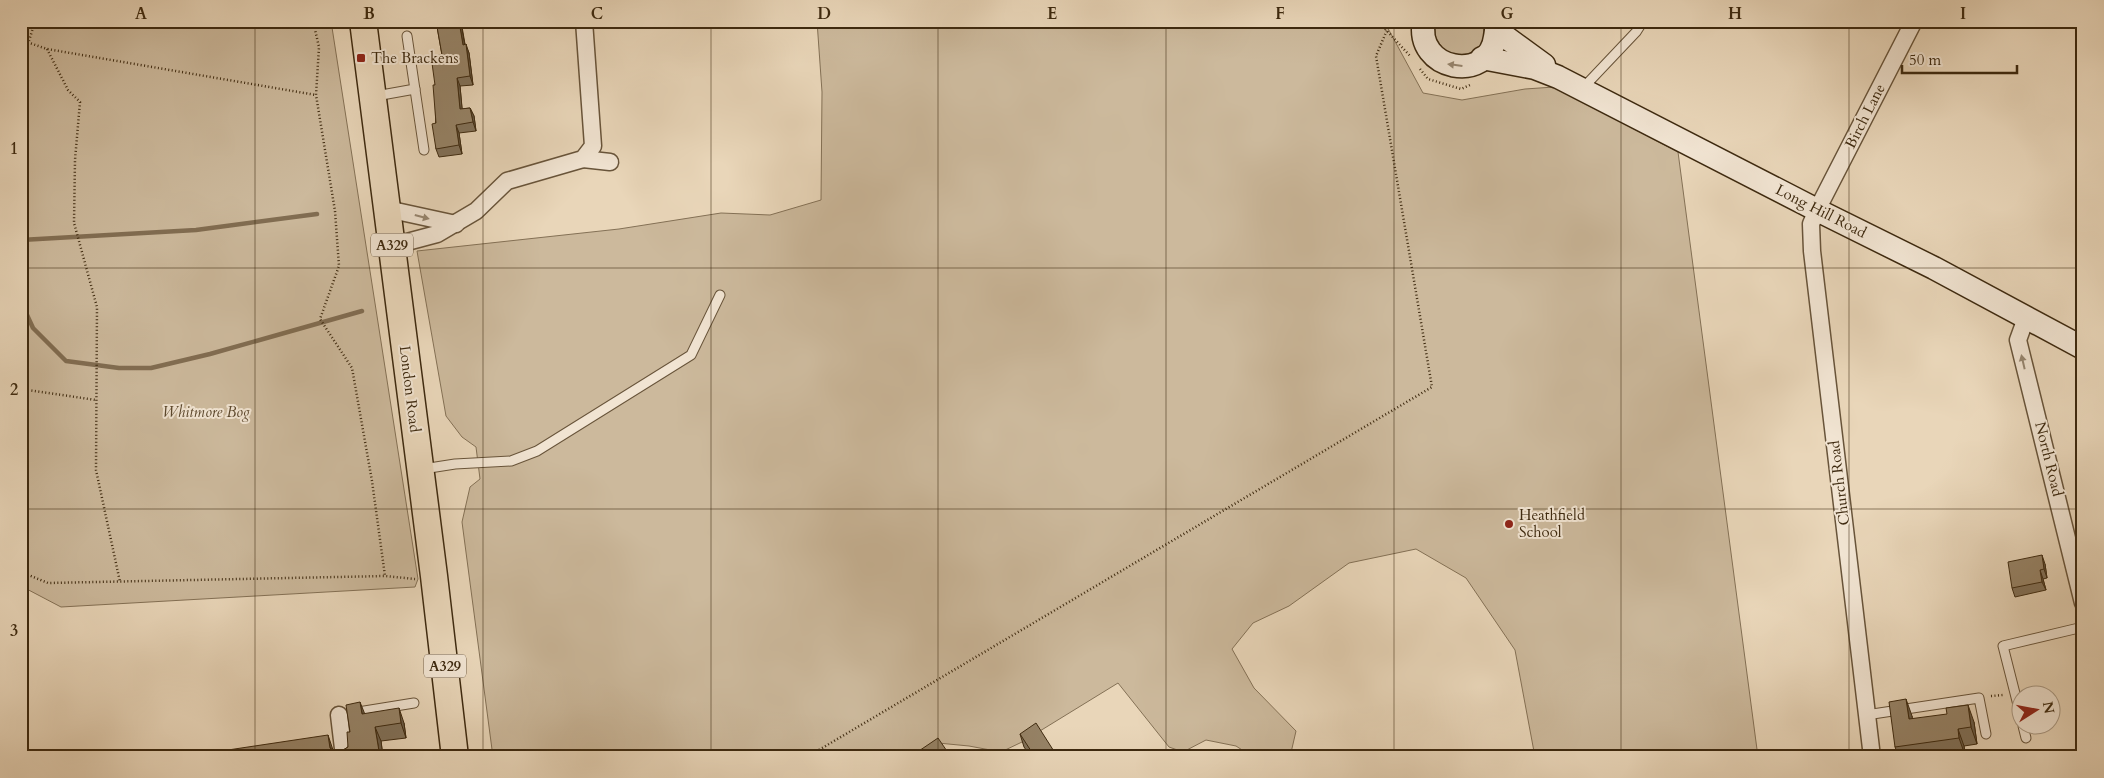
<svg xmlns="http://www.w3.org/2000/svg" width="2104" height="778" viewBox="0 0 2104 778" font-family="Cardo,serif">
<style>
.green{fill:#ccb99c;stroke:#847156}
.lines{fill:none;stroke-linecap:round;stroke-linejoin:round}
.stream{stroke:#816d52;stroke-width:4.5}
.lane-casing{stroke:#68543a;stroke-width:11}
.street-casing{stroke:#68543a;stroke-width:19}
.secondary-casing{stroke:#3d290f;stroke-width:25}
.primary-casing{stroke:#3d290f;stroke-width:29}
.path{stroke:#3d290f;stroke-width:2.5;stroke-dasharray:1 2.5;stroke-linecap:butt}
.lane{stroke:#f1e4d2;stroke-width:9}
.street{stroke:#f1e4d2;stroke-width:16}
.secondary{stroke:#f1e4d2;stroke-width:22}
.primary{stroke:#e9d6b9;stroke-width:26}
.wall{fill:#817159;stroke:#3d290f}
.shaded-wall{fill:#695c48;stroke:#3d290f}
.building{fill:#968367;stroke:#3d290f}
.oneway{fill:#978670}
.grid{fill:none;stroke:#3d290f;stroke-width:1;stroke-opacity:0.55}
.poi-dot{fill:#8f2418;stroke:#f1e4d2;stroke-width:2}
.labels{text-anchor:middle;stroke-width:4;stroke-linejoin:round;paint-order:stroke}
.shield{fill:#f1e4d2;stroke:#73614a;stroke-width:1}
.shield-label{font-size:14px;font-weight:bold;fill:#3d290f}
.poi-label{font-size:15px;fill:#3d290f;stroke:#f1e4d2;text-anchor:start}
.street-label{font-size:15px;fill:#3d290f;stroke:#f1e4d2}
.park-label{font-size:15px;font-style:italic;fill:#5a462b;stroke:#f1e4d2}
.neatline{fill:none;stroke:#3d290f;stroke-width:2}
.grid-label{font-size:16px;text-anchor:middle;font-weight:bold;fill:#3d290f}
</style>
<rect width="100%" height="100%" fill="#e9d6b9"/>
<filter id="stains"><feTurbulence type="fractalNoise" baseFrequency=".004" numOctaves="4"/><feColorMatrix values="0 0 0 0 .2 0 0 0 0 .09 0 0 0 0 .02 0 0 0 .5 -.17"/></filter>
<radialGradient id="worn" r=".72"><stop offset=".6" stop-color="#630" stop-opacity="0"/><stop offset="1" stop-color="#630" stop-opacity=".3"/></radialGradient>
<!-- green -->
<g class="green">
<polygon points="21,21 331,21 418,579 415,587 61,607 21,586"/>
<polygon points="817,21 1384,21 1423,93 1462,100 1525,89 1554,87 1678,152 1758,757 1535,757 1515,650 1466,578 1416,549 1349,563 1289,606 1253,623 1232,649 1254,688 1296,731 1290,757 1253,757 1236,746 1206,740 1183,752 1169,747 1118,683 1022,742 1001,752 969,746 938,743 902,757 493,757 462,522 470,487 480,479 476,447 462,437 446,416 417,251 619,229 721,213 770,215 821,200 822,92"/>
<polygon points="1435,21 1489,21 1481,48 1467,55 1451,54 1444,50 1435,37"/>
</g>
<g class="lines">
<!-- stream -->
<g class="stream">
<polyline points="21,240 196,230 317,214"/>
<polyline points="21,302 33,328 66,361 119,368 151,368 210,354 362,311"/>
</g>
<!-- lane casing -->
<g class="lane-casing">
<g id="lane">
<polyline points="407,36 424,150"/>
<polyline points="1582,89 1636,32 1643,21"/>
<polyline points="376,96 415,89"/>
<polyline points="423,469 455,464 511,461 537,451 691,355 720,295"/>
<polyline points="352,713 414,703"/>
<polyline points="1866,715 1979,698 1986,734"/>
<polyline points="2022,721 2003,646 2083,627"/>
<polyline points="2023,726 2026,738"/>
</g>
</g>
<!-- street casing -->
<g class="street-casing">
<g id="street">
<polyline points="583,159 610,162"/>
<polyline points="387,209 456,224"/>
<polyline points="392,246 437,234 476,211 507,181 583,159 593,146 584,21"/>
<polyline points="2026,318 2018,340 2083,603"/>
<polyline points="339,715 344,757"/>
<polyline points="1872,757 1812,251 1811,224 1817,210 1914,21"/>
</g>
</g>
<!-- secondary casing -->
<g class="secondary-casing">
<g id="secondary">
<path d="M1424 21C1414 71 1489 84 1495 37 1496 31 1497 27 1496 21"/>
<polyline points="1496,30 1544,65"/>
<polyline points="1482,58 1535,68 1558,77 1817,210 1934,268 2083,348"/>
</g>
</g>
<!-- primary casing -->
<g class="primary-casing">
<polyline id="primary" points="363,21 434,576 455,757"/>
</g>
<!-- path -->
<g class="path">
<polyline points="313,21 319,47 316,95 335,211 339,266 320,319 352,368 372,481 385,576"/>
<polyline points="1378,21 1411,57"/>
<polyline points="21,40 47,49 316,95"/>
<polyline points="29,41 35,21"/>
<polyline points="47,49 68,90 80,102 75,160 74,223 97,307 96,470 120,582"/>
<polyline points="1420,69 1428,79 1461,89 1470,85"/>
<polyline points="21,389 96,400"/>
<polyline points="21,572 48,583 385,576 415,579"/>
<polyline points="1991,696 2003,695"/>
<polyline points="807,757 1432,387 1376,56 1387,30"/>
</g>
<!-- lane -->
<use href="#lane" class="lane"/>
<!-- street -->
<use href="#street" class="street"/>
<!-- secondary -->
<use href="#secondary" class="secondary"/>
<!-- primary -->
<use href="#primary" class="primary"/>
</g>
<!-- wall -->
<g class="wall">
<polygon points="436,21 461,21 465,44 469,53 473,85 460,86 462,109 470,108 474,116 476,131 459,133 462,154 439,157 436,149 435,85 442,55"/>
<polygon points="2045,564 2047,578 2043,579 2046,590 2015,597 2012,588"/>
<polygon points="364,714 404,723 406,738 381,741 383,757 229,757 333,750 335,752 340,752 348,747 350,732"/>
<polygon points="1912,716 1912,719 1974,722 1977,744 1964,746 1965,755 1951,757 1899,757 1895,747"/>
<polygon points="1020,734 1058,757 1031,757 1024,747"/>
</g>
<!-- shaded-wall -->
<g class="shaded-wall">
<polygon points="459,21 461,21 461,23 466,53 463,45"/>
<polygon points="466,44 469,53 473,85 470,76"/>
<polygon points="457,78 460,86 463,118 460,109"/>
<polygon points="470,108 474,116 476,131 473,122"/>
<polygon points="456,125 459,133 462,154 459,145"/>
<polygon points="2042,555 2045,564 2047,578 2044,569"/>
<polygon points="2040,570 2043,579 2046,590 2042,582"/>
<polygon points="1906,699 1912,716 1915,736 1909,719"/>
<polygon points="360,702 366,717 362,714"/>
<polygon points="1968,705 1974,722 1977,744 1971,727"/>
<polygon points="399,708 404,723 406,738 401,723"/>
<polygon points="375,727 381,741 383,757 380,757"/>
<polygon points="1958,729 1964,746 1965,755 1959,738"/>
<polygon points="328,735 333,750 330,748"/>
</g>
<!-- building -->
<g class="building">
<polygon points="436,21 459,21 463,45 466,44 470,76 457,78 460,109 470,108 473,122 456,125 459,145 436,149 432,124 436,123 433,85 435,85 431,56 442,55"/>
<polygon points="2042,555 2044,569 2040,570 2042,582 2012,588 2008,562"/>
<polygon points="1906,699 1909,719 1947,714 1946,708 1968,705 1971,727 1958,729 1959,738 1895,747 1889,702"/>
<polygon points="360,702 362,714 399,708 401,723 375,727 380,757 229,757 228,750 328,735 330,748 335,752 340,752 348,747 347,732 350,732 346,705"/>
<polygon points="1036,723 1057,756 1057,757 1035,757 1020,734"/>
<polygon points="938,738 951,757 910,757"/>
</g>
<!-- one-way arrows -->
<defs><path id="oneway-solid" d="M-6-.8H1V-3.2L6.5 0L1 3.2V.8H-6Z" transform="scale(1.25)"/></defs>
<g class="oneway">
<use href="#oneway-solid" transform="translate(1455 65) rotate(-173)"/>
<use href="#oneway-solid" transform="translate(422 217) rotate(15)"/>
<use href="#oneway-solid" transform="translate(2023 362) rotate(-103)"/>
</g>
<!-- grid -->
<path class="grid" d="M255 21V757M483 21V757M711 21V757M938 21V757M1166 21V757M1394 21V757M1621 21V757M1849 21V757M21 268H2083M21 509H2083"/>
<!-- markers -->
<g class="poi-dot">
<rect x="356" y="53" width="10" height="10" rx="2.5"/>
<circle cx="1509" cy="524" r="5"/>
</g>
<g class="labels">
<!-- shield labels -->
<g class="shield">
<rect x="371" y="233.5" width="42" height="23" rx="4"/>
<rect x="424" y="654.5" width="42" height="23" rx="4"/>
</g>
<g class="shield-label">
<text x="392" y="250">A329</text>
<text x="445" y="671">A329</text>
</g>
<!-- poi labels -->
<g class="poi-label">
<text x="371" y="63">The Brackens</text>
<text x="1519" y="520">Heathfield<tspan x="1519" dy="17">School</tspan></text>
</g>
<!-- street labels -->
<g class="street-label">
<text transform="translate(1865 116) rotate(-63)" y="5">Birch Lane</text>
<text transform="translate(1821 211) rotate(27)" y="5">Long Hill Road</text>
<text transform="translate(410 389) rotate(83)" y="5">London Road</text>
<text transform="translate(2049 459) rotate(76)" y="5">North Road</text>
<text transform="translate(1839 483) rotate(-97)" y="5">Church Road</text>
</g>
<!-- park labels -->
<g class="park-label">
<text x="206" y="417">Whitmore Bog</text>
</g>
</g>
<!-- margin -->
<rect width="2104" height="778" fill="none" stroke="#e9d6b9" stroke-width="55"/>
<!-- north arrow -->
<g transform="translate(2036 710) rotate(79)"><circle r="24" fill="#f1e4d2" stroke="#a99984"/>
<path d="M0-4L9 19L0 12L-9 19Z" fill="#8f2418"/>
<text y="-8" font-size="14" font-weight="bold" text-anchor="middle" fill="#3d290f">N</text>
</g>
<!-- scale -->
<path d="M1902 65v8h115v-8" fill="none" stroke="#3d290f" stroke-width="2.5"/>
<text x="1909" y="65" font-size="15" fill="#3d290f" stroke="#f1e4d2" stroke-width="4" paint-order="stroke">50 m</text>
<rect x="28" y="28" width="2048" height="722" class="neatline"/>
<g class="grid-label">
<text x="141" y="19">A</text>
<text x="369" y="19">B</text>
<text x="597" y="19">C</text>
<text x="824" y="19">D</text>
<text x="1052" y="19">E</text>
<text x="1280" y="19">F</text>
<text x="1507" y="19">G</text>
<text x="1735" y="19">H</text>
<text x="1963" y="19">I</text>
<text x="14" y="154">1</text>
<text x="14" y="395">2</text>
<text x="14" y="636">3</text>
</g>
<rect width="100%" height="100%" filter="url(#stains)"/>
<rect width="100%" height="100%" fill="url(#worn)"/>
</svg>
